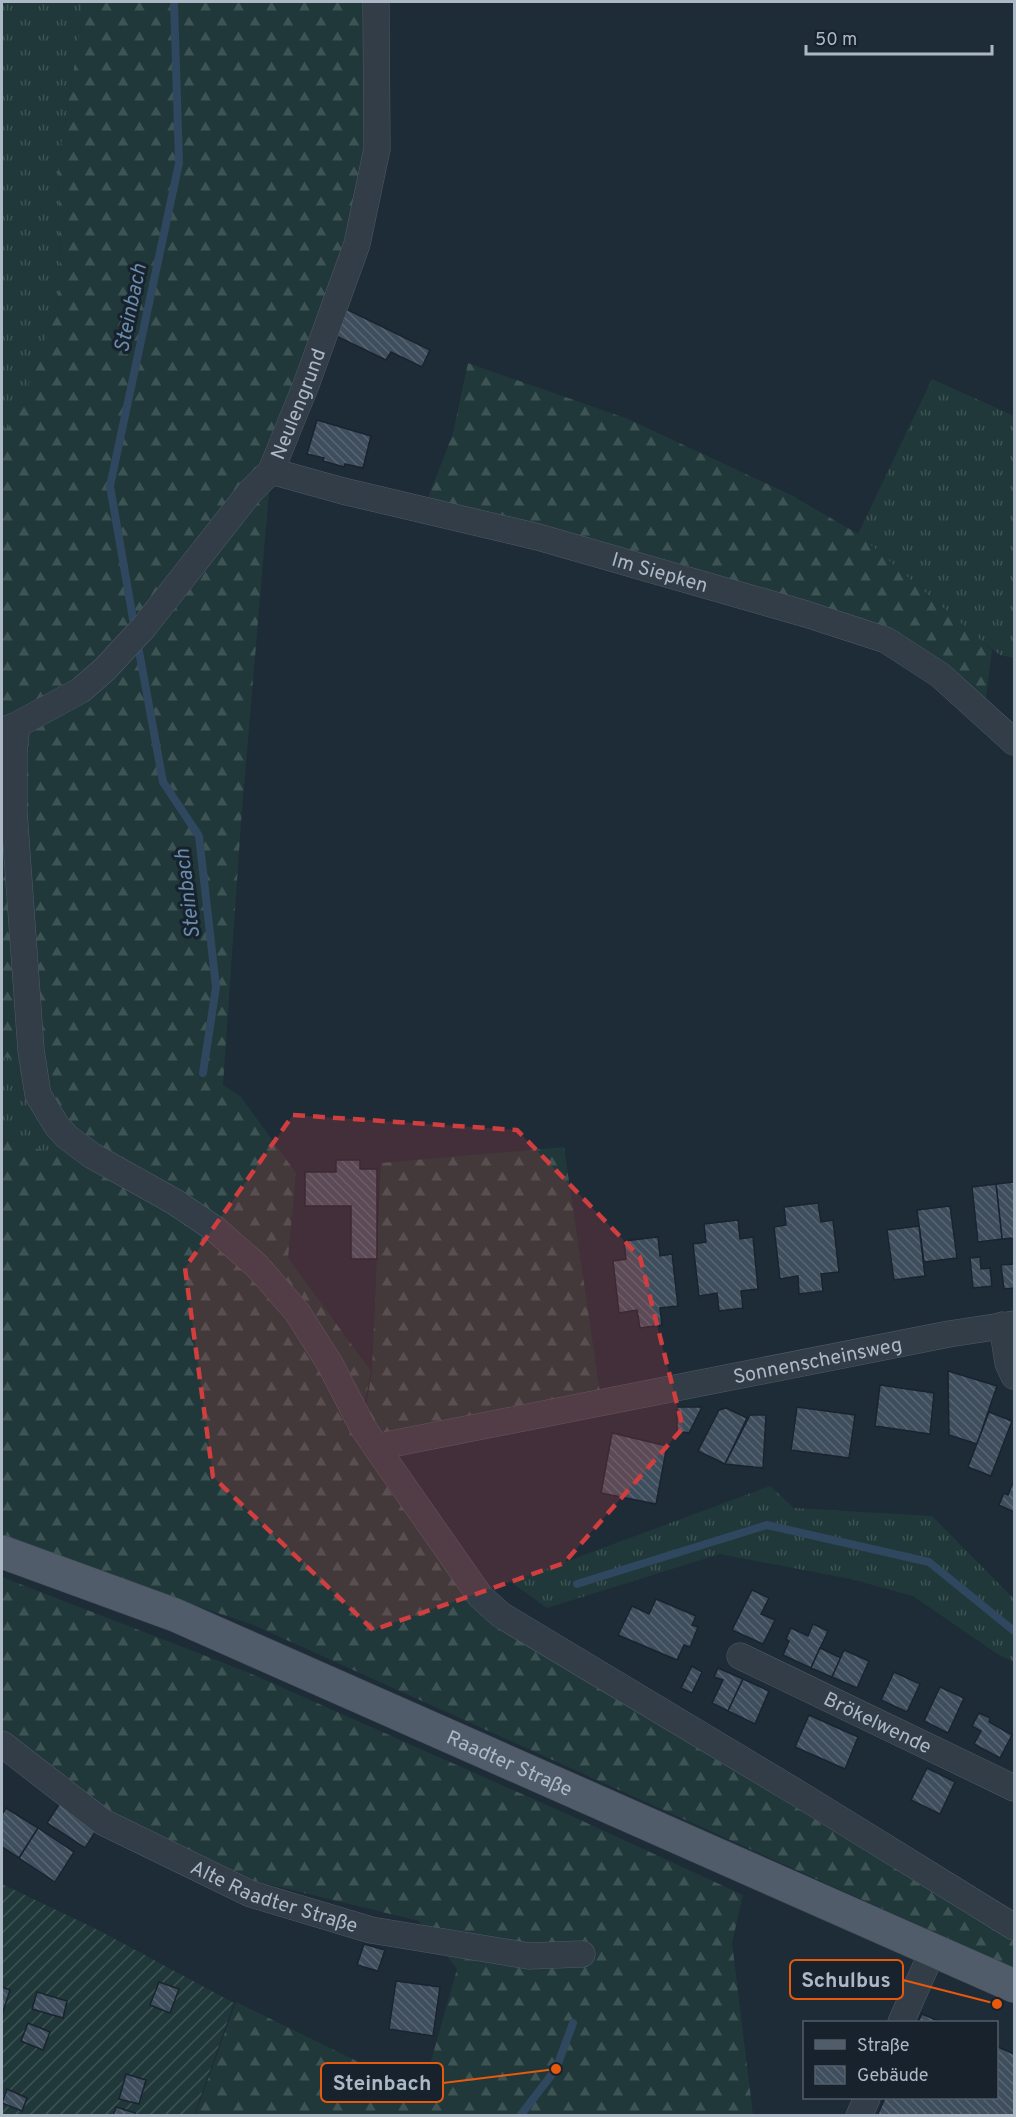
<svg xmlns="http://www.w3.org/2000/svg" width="1016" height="2117" viewBox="0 0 1016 2117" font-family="Overpass,sans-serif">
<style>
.grass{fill:url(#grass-tufts)}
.forest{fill:url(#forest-firs)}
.garden{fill:url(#garden-furrows)}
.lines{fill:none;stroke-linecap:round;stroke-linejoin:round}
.stream{stroke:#2f475f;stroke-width:8}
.building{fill:url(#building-back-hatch);stroke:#1a242f;stroke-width:1.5}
.minor-casing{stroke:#4f5b67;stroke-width:27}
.major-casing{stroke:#3e4955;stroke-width:34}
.minor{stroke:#323d48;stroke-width:26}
.major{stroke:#505c69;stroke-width:33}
.marked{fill:#d03e40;fill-opacity:0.2;stroke:#d03e40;stroke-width:4.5;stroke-dasharray:12 8;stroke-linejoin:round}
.labels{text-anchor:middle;stroke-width:6;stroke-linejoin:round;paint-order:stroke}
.street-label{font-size:20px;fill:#acb8c6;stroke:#18222d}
.water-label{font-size:21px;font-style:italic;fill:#6a8cac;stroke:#18222d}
.leader{fill:none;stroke:#e8590c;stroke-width:2}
.callout-dot{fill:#e8590c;stroke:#18222d;stroke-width:2}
.callout{fill:#18222d;stroke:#e8590c;stroke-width:2}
.callout-label{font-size:21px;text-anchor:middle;font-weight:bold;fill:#acb8c6}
</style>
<defs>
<pattern id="grass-tufts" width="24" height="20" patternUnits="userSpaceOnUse" patternTransform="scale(1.5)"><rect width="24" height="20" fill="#203839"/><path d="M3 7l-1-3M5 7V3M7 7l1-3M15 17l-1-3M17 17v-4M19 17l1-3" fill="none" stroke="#3e5354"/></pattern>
<pattern id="forest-firs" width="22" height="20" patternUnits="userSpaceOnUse" patternTransform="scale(1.5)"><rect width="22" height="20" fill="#203839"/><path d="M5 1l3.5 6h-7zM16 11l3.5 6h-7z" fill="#3e5354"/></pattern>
<pattern id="garden-furrows" width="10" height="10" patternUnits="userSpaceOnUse" patternTransform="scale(1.5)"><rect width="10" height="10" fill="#203839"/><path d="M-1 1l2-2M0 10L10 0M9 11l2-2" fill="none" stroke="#3e5354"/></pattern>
<pattern id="building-back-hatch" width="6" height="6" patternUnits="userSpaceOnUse" patternTransform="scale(1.5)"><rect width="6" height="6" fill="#3f4e5d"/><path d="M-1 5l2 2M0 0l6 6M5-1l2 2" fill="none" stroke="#586573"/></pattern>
</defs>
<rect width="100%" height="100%" fill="#1e2c38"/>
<!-- grass -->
<g class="grass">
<polygon points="2,2 81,2 81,26 58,164 60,282 53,322 32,377 8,429 2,429"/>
<polygon points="932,379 1014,416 1014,658 1000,655 975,636 858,534"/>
<polygon points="2,1057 39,1063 57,1156 2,1137"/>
<polygon points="770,1486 794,1508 932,1516 1014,1599 1014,1662 996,1653 913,1596 851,1579 720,1554 547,1608 511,1582"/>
</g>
<!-- forest -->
<g class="forest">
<polygon points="81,2 378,2 376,148 270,480 241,822 223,1085 241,1097 296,1173 288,1258 371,1371 358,1436 470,1595 1014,1932 1014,1968 251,1624 2,1542 2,1137 56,1155 39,1064 2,1057 2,429 8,428 32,377 53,322 60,282 58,164 81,26"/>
<polygon points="468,363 628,419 791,495 858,534 992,650 984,713 887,636 425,506 453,433"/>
<polygon points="564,1147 601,1399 376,1447 363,1424 372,1371 381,1163"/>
<polygon points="2,1577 247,1672 576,1818 743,1895 732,1943 753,2115 195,2115 236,2002 422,2093 457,1969 419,1921 251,1880 105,1816 2,1738"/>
</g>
<!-- garden -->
<polygon class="garden" points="2,1884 100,1931 234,2003 194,2115 2,2115"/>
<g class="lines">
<!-- stream -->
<g class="stream">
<polyline points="133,619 110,486 179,163 174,2"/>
<polyline points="139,651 163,782 199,836 216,987 203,1073"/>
<polyline points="577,1584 767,1525 929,1562 1014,1631"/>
<polyline points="520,2116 556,2069 573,2023"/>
</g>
</g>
<!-- building -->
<g class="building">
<polygon points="346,309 430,350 422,367 391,352 386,360 334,335"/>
<polygon points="317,420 371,436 363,468 345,464 344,467 323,461 324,458 307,454"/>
<polygon points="336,1160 360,1160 360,1169 377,1169 377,1259 351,1259 351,1206 305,1206 305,1172 336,1172"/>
<polygon points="1014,1182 1014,1238 1002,1239 996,1184"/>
<polygon points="996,1184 1002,1239 978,1242 972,1187"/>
<polygon points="818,1203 821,1222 833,1220 839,1272 821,1274 823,1291 799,1294 798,1276 780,1279 774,1227 786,1225 784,1207"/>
<polygon points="950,1206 957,1258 924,1262 917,1210"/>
<polygon points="738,1220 740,1239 753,1237 758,1289 741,1291 743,1308 719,1311 717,1293 699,1296 693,1244 706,1242 704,1224"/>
<polygon points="919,1226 925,1276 894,1280 887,1230"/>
<polygon points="658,1237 660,1256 672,1254 678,1306 660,1308 662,1325 640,1328 637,1310 619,1313 613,1261 626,1259 624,1241"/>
<polygon points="980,1257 981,1269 990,1268 992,1286 973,1288 970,1258"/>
<polygon points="1014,1264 1014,1288 1004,1289 1001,1265"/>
<polygon points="948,1371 997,1386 977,1444 949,1435"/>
<polygon points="880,1385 934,1393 930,1434 875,1426"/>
<polygon points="677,1407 702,1407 689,1433 677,1431"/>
<polygon points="797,1407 855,1415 849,1458 791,1450"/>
<polygon points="726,1408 747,1418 725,1464 698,1451 719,1410"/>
<polygon points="989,1412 1012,1421 991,1476 968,1467"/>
<polygon points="750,1415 766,1415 763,1468 725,1464"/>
<polygon points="612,1433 667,1446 656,1504 601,1493"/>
<polygon points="1014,1480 1014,1512 999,1505 1004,1493 1008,1495"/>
<polygon points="752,1590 769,1598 761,1614 775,1620 763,1644 732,1630"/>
<polygon points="656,1599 696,1616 692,1625 698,1627 690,1647 684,1645 677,1660 618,1635 632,1606 649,1614"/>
<polygon points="813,1624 828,1631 811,1668 783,1655 789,1641 786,1639 791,1628 808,1636"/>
<polygon points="820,1648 841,1658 832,1677 811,1668"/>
<polygon points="844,1650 869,1661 857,1688 832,1677"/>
<polygon points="692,1666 702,1672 692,1693 681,1688"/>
<polygon points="718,1668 743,1679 728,1711 712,1703 723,1680 714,1677"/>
<polygon points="894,1672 920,1684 907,1712 881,1700"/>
<polygon points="743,1679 769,1691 755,1724 728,1711"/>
<polygon points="940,1687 964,1698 948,1733 924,1721"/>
<polygon points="979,1713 990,1718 989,1722 1012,1735 1000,1758 974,1744 981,1731 972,1726"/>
<polygon points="809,1715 858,1737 845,1769 795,1747"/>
<polygon points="927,1768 955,1782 940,1814 911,1800"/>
<polygon points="60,1803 97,1829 85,1848 47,1823"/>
<polygon points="6,1808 38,1828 19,1858 2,1847 2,1815"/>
<polygon points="38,1828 74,1852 55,1882 19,1858"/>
<polygon points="364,1944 385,1950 378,1971 357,1965"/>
<polygon points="396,1981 440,1987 433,2036 389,2029"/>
<polygon points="159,1982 179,1989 170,2013 150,2005"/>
<polygon points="2,1987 10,1990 2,2015"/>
<polygon points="37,1992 67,2001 63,2018 32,2009"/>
<polygon points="922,2014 941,2022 918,2022"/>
<polygon points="28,2023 50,2032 43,2050 21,2041"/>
<polygon points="996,2046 1014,2054 1014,2116 877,2116 885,2098 996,2098"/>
<polygon points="126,2074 146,2080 139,2104 119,2099"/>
<polygon points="7,2089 27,2098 22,2111 2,2103"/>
<polygon points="116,2107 135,2113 134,2116 113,2116"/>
</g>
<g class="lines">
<!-- minor casing -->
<g class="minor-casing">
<g id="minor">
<path id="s1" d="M271 471 343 491 538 537 806 614 886 640 940 675 1014 742"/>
<polyline points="17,725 14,751 14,812 31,1050 38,1095 57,1126 67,1137 91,1155 175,1202 215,1229 257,1266 297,1312 330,1364 362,1426 376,1447 480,1596 501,1615 804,1797 1014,1927"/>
<path id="s2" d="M2 731 17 725 81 690 105 669 144 627 250 492 271 471 306 385 357 244 377 149 376 2"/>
<polyline points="1002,1325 1008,1363 1014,1376"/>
<path id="s3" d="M376 1447 949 1334 1014 1324"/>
<path id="s4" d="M740 1656 1014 1788"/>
<path id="s5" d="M2 1744 103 1822 251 1894 371 1930 529 1956 582 1954"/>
<polyline points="901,2022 933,1950"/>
<polyline points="859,2116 867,2098"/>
</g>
</g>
<!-- major casing -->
<g class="major-casing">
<g id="major">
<path id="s6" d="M2 1552 175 1615 1014 1986"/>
</g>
</g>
<!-- minor -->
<use href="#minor" class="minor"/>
<!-- major -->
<use href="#major" class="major"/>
</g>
<!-- marked area -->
<path class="marked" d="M293 1115 517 1130 640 1257 683 1428 564 1563 373 1630 213 1477 185 1268Z"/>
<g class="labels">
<!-- street labels -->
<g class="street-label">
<text dy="7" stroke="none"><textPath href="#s2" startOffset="452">Neulengrund</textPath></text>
<text dy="7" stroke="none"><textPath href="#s1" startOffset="402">Im Siepken</textPath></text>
<text dy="7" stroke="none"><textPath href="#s3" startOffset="450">Sonnenscheinsweg</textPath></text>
<text dy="7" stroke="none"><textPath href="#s4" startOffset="153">Brökelwende</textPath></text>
<text dy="7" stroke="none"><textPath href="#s6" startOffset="550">Raadter Straße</textPath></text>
<text dy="7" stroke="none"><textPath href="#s5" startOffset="315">Alte Raadter Straße</textPath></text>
</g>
<!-- water labels -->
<g class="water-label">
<text transform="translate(130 308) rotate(-78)" y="7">Steinbach</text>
<text transform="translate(187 894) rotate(-97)" y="7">Steinbach</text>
</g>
</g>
<!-- callouts -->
<path class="leader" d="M997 2004L903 1980M556 2069L443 2083"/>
<g class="callout-dot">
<circle cx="997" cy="2004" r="6"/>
<circle cx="556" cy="2069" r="6"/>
</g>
<g class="callout">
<rect x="790" y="1960" width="113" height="39" rx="6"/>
<rect x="321" y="2063" width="122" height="39" rx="6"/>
</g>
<g class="callout-label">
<text x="846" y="1987">Schulbus</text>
<text x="382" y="2090">Steinbach</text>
</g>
<!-- border -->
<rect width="1016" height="2117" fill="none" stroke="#acb8c6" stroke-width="6"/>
<!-- legend -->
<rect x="803" y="2021" width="195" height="78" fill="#18222d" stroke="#535e6a" stroke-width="1.5"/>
<rect x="815" y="2040" width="30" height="9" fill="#505c69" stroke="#535e6a" stroke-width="1.5"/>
<text x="857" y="2051" font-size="18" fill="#acb8c6">Straße</text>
<rect x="815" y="2066" width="30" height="18" fill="url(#building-back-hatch)" stroke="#535e6a" stroke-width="1.5"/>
<text x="857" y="2081" font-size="18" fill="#acb8c6">Gebäude</text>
<!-- scale -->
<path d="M806 45v9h186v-9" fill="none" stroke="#acb8c6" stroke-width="3"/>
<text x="815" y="45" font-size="18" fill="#acb8c6" stroke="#18222d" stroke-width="4.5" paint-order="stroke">50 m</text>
</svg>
